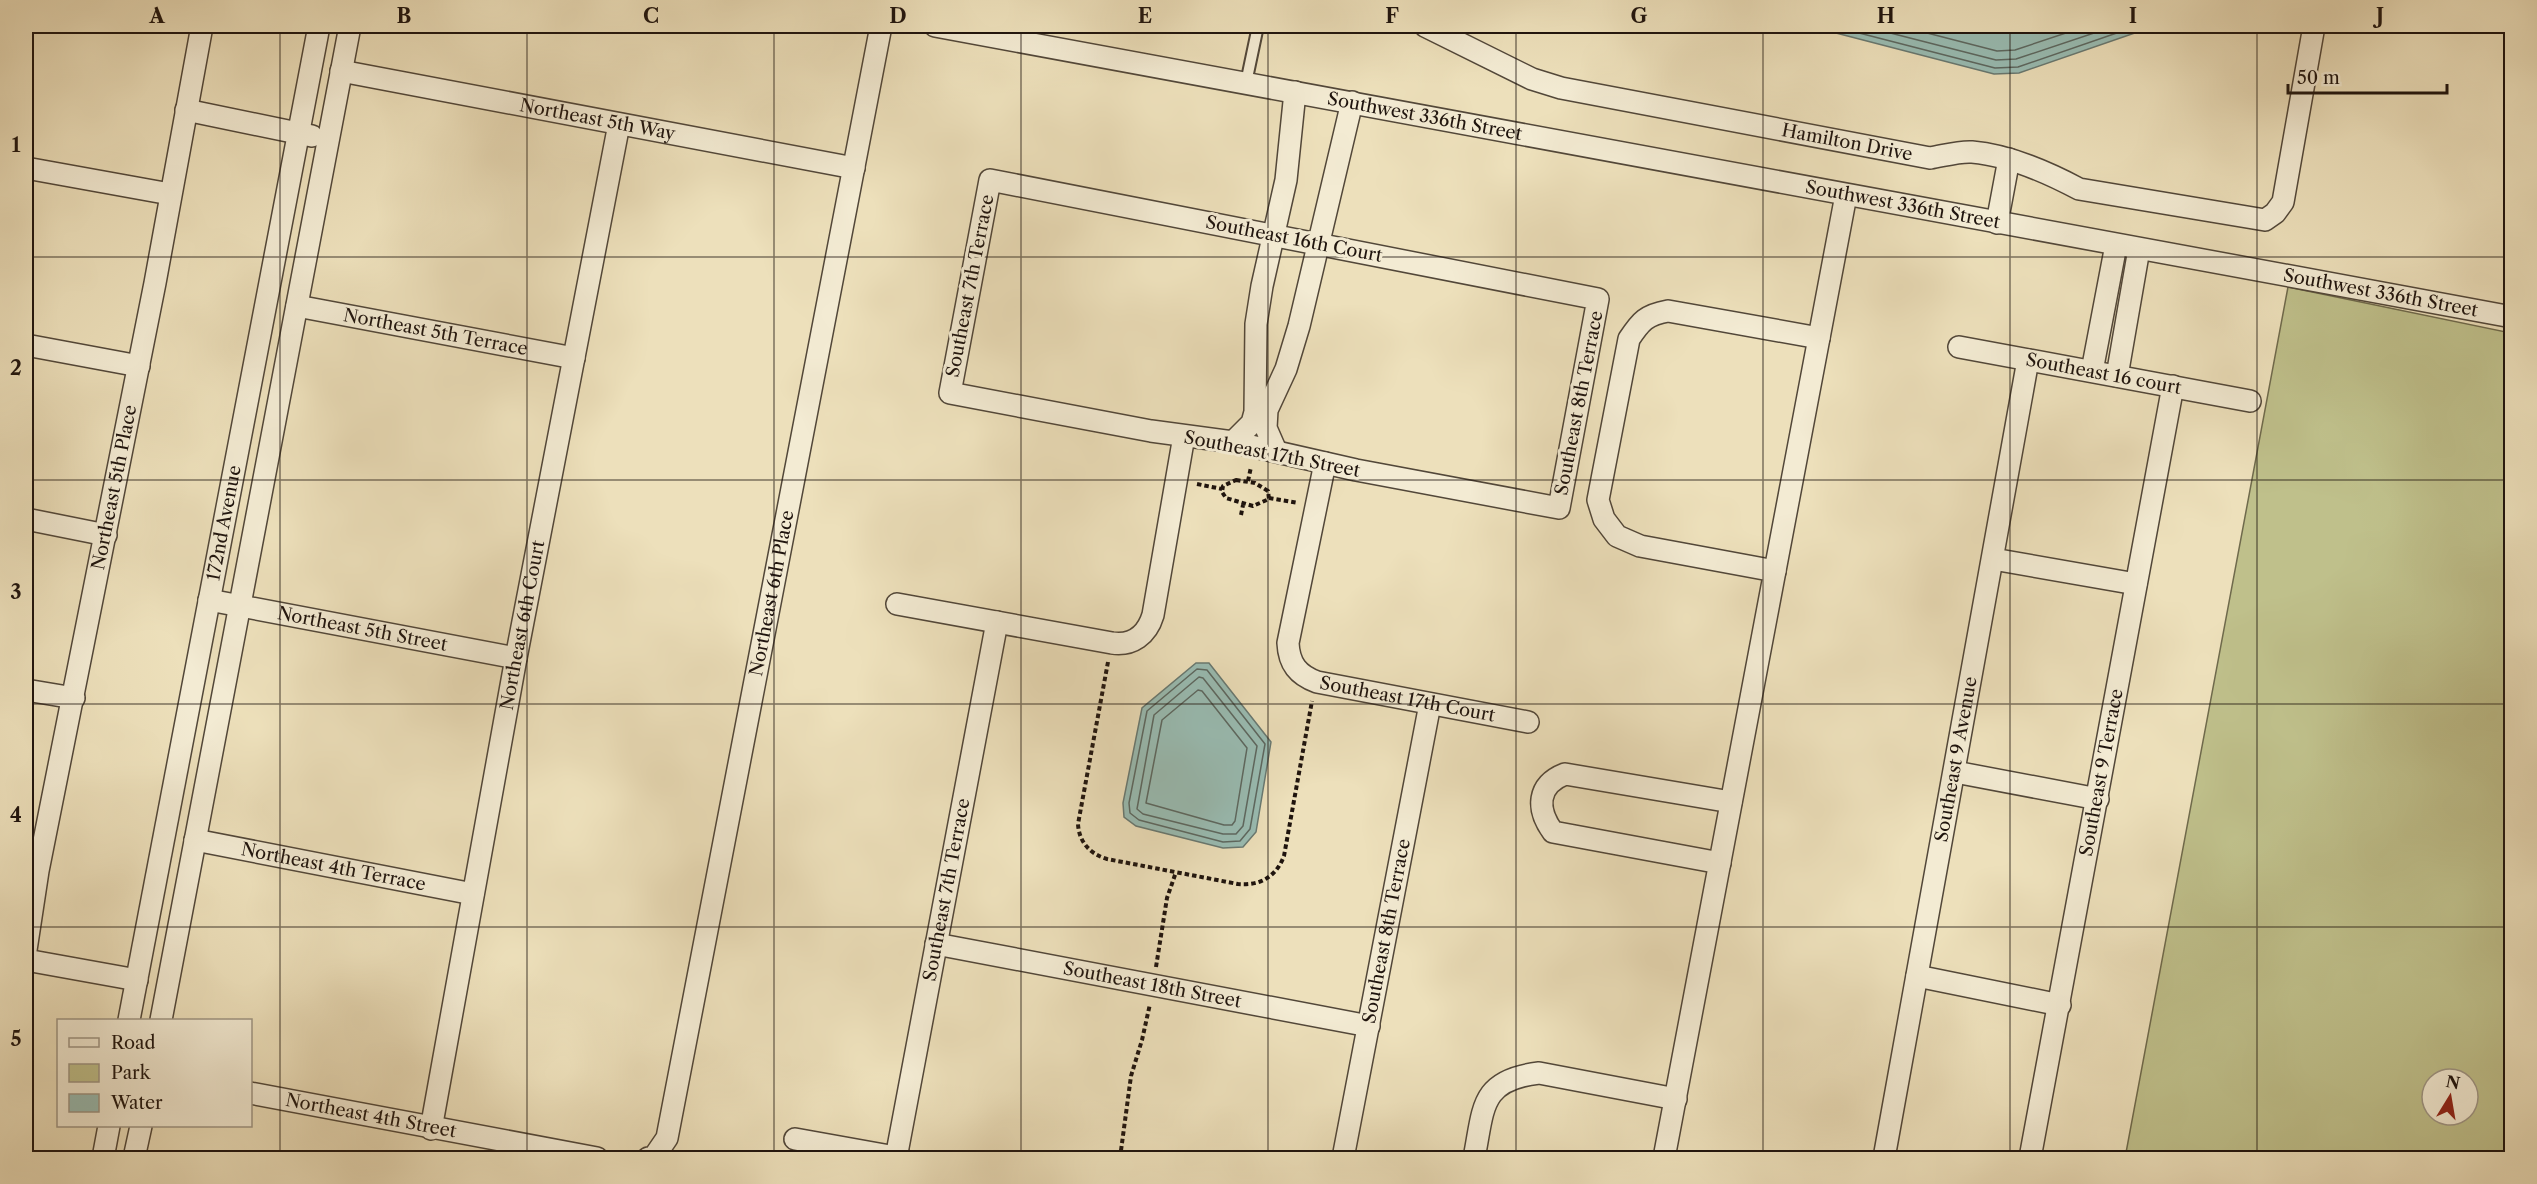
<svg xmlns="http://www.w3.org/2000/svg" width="2537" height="1184" viewBox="0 0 2537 1184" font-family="'Libre Caslon Text',serif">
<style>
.green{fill:#bfc08b;stroke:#6f6a4c;stroke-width:1.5;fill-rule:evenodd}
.water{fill:#99bdb4;stroke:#687972;stroke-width:1.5}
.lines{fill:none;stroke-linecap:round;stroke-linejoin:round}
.shore{stroke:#5c6861;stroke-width:1.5}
.service-casing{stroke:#524739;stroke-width:14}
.minor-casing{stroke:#524739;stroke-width:24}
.path{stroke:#1f140e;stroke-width:4;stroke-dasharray:4.5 3;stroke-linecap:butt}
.service{stroke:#f3ebd3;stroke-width:10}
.minor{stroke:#f3ebd3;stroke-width:21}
.grid{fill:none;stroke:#1f140e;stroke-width:1.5;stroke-opacity:0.55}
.labels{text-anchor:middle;stroke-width:6;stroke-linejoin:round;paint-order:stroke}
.street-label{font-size:18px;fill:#1f140e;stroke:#f3ebd3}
.neatline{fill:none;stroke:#1f140e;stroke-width:2}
.grid-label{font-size:20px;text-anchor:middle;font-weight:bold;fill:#1f140e}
</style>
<rect width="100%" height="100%" fill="#ede0bb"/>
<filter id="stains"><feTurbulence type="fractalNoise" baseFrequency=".00333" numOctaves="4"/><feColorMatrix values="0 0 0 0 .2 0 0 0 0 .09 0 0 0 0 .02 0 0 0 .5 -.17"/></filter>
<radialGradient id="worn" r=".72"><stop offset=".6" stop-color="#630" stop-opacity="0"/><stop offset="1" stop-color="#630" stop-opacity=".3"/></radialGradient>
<!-- green -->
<path class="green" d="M2288 287 2511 333V1158H2125ZM2432 1079H2468V1115H2432Z"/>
<!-- water -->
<g class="water">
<polygon points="1809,26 2155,26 2019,73 1994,74"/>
<polygon points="1196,663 1209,663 1271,742 1256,832 1243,847 1223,848 1136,826 1124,817 1123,803 1142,708"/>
</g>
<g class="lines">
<!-- shore -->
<g class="shore">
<polyline points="1832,26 1995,68 2018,67 2137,26"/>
<polyline points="1863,26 1996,60 2016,59 2115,26"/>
<polyline points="1900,26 1997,51 2015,50 2087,26"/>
<polygon points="1197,669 1207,670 1265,744 1250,829 1240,841 1223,842 1139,820 1130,813 1129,803 1147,711"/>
<polygon points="1199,677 1203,678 1257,746 1243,826 1236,834 1223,834 1143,814 1137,809 1154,715"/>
<polygon points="1198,690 1202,691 1247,748 1235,821 1232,825 1224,825 1146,803 1162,720"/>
</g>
<!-- service casing -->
<g class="service-casing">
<polyline id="service" points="1246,83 1258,26"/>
</g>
<!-- minor casing -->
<g class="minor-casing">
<g id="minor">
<path id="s1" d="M935 26 2512 317"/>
<path id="s2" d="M1425 26 1532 79 1561 88 1930 158C1943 156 1959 151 1972 152 2009 155 2047 172 2079 189L2265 220 2275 213 2283 202 2314 26"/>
<path id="s3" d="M341 71 854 168"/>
<polyline points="186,110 312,136"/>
<polyline points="26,168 170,194"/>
<polygon points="990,180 1598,299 1559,508 1356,470 1233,442 1151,431 950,393"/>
<polyline points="1997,223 2009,159"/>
<path id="s4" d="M297 306 574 358"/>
<polyline points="26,345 139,366"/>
<path id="s5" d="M1959 347 2250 401"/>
<polyline points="2092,371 2116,245"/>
<polyline points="2117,376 2139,249"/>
<polyline points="1233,442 1252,423 1255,412 1256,324 1262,286 1286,180 1295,92"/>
<polyline points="1276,451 1266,428 1267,410 1286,369 1299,326 1352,102"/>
<path id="s6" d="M1325 463 1288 643C1289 664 1298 675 1317 682L1528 722"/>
<polyline points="26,519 106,535"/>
<polyline points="1993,559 2136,584"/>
<path d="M1775 571 1640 546 1617 536 1604 519 1598 500 1629 339C1641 321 1646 315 1668 311L1819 338"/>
<path id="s7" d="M209 600 516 658"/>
<path d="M897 604 1112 643C1132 646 1147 635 1153 615L1184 436"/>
<polyline points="26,690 74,698"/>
<polyline points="1955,772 2098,799"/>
<path id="s8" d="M195 840 473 894"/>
<path d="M1720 863 1553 832C1536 809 1537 785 1565 774L1731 802"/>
<path id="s9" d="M936 944 1369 1026"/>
<path id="s10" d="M26 950 38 871 155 283 202 26"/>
<polyline points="26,960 137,980"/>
<polyline points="1917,976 2060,1005"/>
<path id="s11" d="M129 1020 319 26"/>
<polyline points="161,1020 350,26"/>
<path id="s12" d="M250 1093 597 1158"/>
<path id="s13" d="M431 1129 516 658 619 124"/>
<polyline points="795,1139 901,1158"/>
<polyline points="103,1158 109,1126"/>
<polyline points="134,1158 141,1126"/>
<path id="s14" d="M648 1158 654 1157 667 1138 881 26"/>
<path id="s15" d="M896 1158 997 622"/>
<path id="s16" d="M1343 1158 1430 704"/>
<path d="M1474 1158C1484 1109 1479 1080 1539 1073L1676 1099"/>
<polyline points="1664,1158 1846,195"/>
<path id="s17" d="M1884 1158 2028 360"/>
<path id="s18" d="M2030 1158 2173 386"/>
</g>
</g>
<!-- path -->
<g class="path">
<polygon points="1236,480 1255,483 1268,491 1269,499 1253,506 1226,498 1222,492 1223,486"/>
<polyline points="1248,481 1251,467"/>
<polyline points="1197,484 1222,489"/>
<polyline points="1269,498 1298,503"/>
<polyline points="1241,515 1243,505"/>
<path d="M1108 662 1078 824C1079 842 1090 854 1107 859L1238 884C1260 886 1276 877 1284 856L1312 701"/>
<polyline points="1156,967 1167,898 1176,872"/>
<polyline points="1120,1158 1131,1076 1142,1040 1150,1004"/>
</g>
<!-- service -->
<use href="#service" class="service"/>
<!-- minor -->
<use href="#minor" class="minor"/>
</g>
<!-- grid -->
<path class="grid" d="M280 26V1158M527 26V1158M774 26V1158M1021 26V1158M1268 26V1158M1516 26V1158M1763 26V1158M2010 26V1158M2257 26V1158M26 257H2512M26 480H2512M26 704H2512M26 927H2512"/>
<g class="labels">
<!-- street labels -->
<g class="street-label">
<text dy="6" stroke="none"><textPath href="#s1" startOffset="498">Southwest 336th Street</textPath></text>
<text dy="6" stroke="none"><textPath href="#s3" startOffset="261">Northeast 5th Way</textPath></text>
<text dy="6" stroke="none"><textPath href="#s2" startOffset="441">Hamilton Drive</textPath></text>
<text dy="6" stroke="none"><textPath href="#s1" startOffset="984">Southwest 336th Street</textPath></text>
<text transform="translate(1294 239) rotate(11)" y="6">Southeast 16th Court</text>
<text transform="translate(970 286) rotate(-79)" y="6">Southeast 7th Terrace</text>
<text dy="6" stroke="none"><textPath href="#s1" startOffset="1470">Southwest 336th Street</textPath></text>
<text dy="6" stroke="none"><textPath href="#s4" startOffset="141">Northeast 5th Terrace</textPath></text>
<text dy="6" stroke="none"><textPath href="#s5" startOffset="147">Southeast 16 court</textPath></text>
<text transform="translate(1579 403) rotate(-79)" y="6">Southeast 8th Terrace</text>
<text transform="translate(1272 454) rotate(11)" y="6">Southeast 17th Street</text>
<text dy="6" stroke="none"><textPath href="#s10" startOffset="471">Northeast 5th Place</textPath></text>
<text dy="6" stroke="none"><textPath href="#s11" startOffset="506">172nd Avenue</textPath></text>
<text dy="6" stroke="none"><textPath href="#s14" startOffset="584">Northeast 6th Place</textPath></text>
<text dy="6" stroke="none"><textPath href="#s13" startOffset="512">Northeast 6th Court</textPath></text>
<text dy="6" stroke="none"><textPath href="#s7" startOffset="156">Northeast 5th Street</textPath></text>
<text dy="6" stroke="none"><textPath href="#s6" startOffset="328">Southeast 17th Court</textPath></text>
<text dy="6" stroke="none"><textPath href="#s17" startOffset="405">Southeast 9 Avenue</textPath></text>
<text dy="6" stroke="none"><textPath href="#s18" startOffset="392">Southeast 9 Terrace</textPath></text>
<text dy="6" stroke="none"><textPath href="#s8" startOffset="141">Northeast 4th Terrace</textPath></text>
<text dy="6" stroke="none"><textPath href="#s15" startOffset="273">Southeast 7th Terrace</textPath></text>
<text dy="6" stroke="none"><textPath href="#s16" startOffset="231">Southeast 8th Terrace</textPath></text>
<text dy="6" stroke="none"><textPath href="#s9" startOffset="220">Southeast 18th Street</textPath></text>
<text dy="6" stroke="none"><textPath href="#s12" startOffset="123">Northeast 4th Street</textPath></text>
</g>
</g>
<!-- margin -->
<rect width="2537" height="1184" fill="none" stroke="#ede0bb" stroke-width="66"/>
<!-- legend -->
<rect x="57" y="1019" width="195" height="108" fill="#f3ebd3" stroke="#9e9584" stroke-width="1.5"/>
<rect x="69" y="1038" width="30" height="9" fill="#f3ebd3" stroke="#9e9584" stroke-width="1.5"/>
<text x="111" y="1049" font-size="18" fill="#1f140e">Road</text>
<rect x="69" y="1064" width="30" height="18" fill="#bfc08b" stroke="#9e9584" stroke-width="1.5"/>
<text x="111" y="1079" font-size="18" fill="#1f140e">Park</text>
<rect x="69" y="1094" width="30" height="18" fill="#99bdb4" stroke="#9e9584" stroke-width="1.5"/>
<text x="111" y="1109" font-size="18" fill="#1f140e">Water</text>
<!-- north arrow -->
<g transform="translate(2450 1097) rotate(11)"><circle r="28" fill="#f3ebd3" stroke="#9e9584" stroke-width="1.5"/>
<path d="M0-4.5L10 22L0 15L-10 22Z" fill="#8f2418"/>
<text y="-9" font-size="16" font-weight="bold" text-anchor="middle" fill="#1f140e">N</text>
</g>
<!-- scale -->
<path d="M2288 84v9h159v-9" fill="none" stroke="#1f140e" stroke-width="3"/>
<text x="2297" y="84" font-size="18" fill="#1f140e" stroke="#f3ebd3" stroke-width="4.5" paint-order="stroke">50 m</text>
<rect x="33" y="33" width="2471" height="1118" class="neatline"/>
<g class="grid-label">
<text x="157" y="23">A</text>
<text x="404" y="23">B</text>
<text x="651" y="23">C</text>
<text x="898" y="23">D</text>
<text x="1145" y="23">E</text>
<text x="1392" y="23">F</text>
<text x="1639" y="23">G</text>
<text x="1886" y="23">H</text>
<text x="2133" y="23">I</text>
<text x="2380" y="23">J</text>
<text x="16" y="152">1</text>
<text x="16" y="375">2</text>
<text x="16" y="599">3</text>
<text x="16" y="822">4</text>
<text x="16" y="1046">5</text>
</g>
<rect width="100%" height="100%" filter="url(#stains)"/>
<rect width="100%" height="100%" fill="url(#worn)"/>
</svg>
